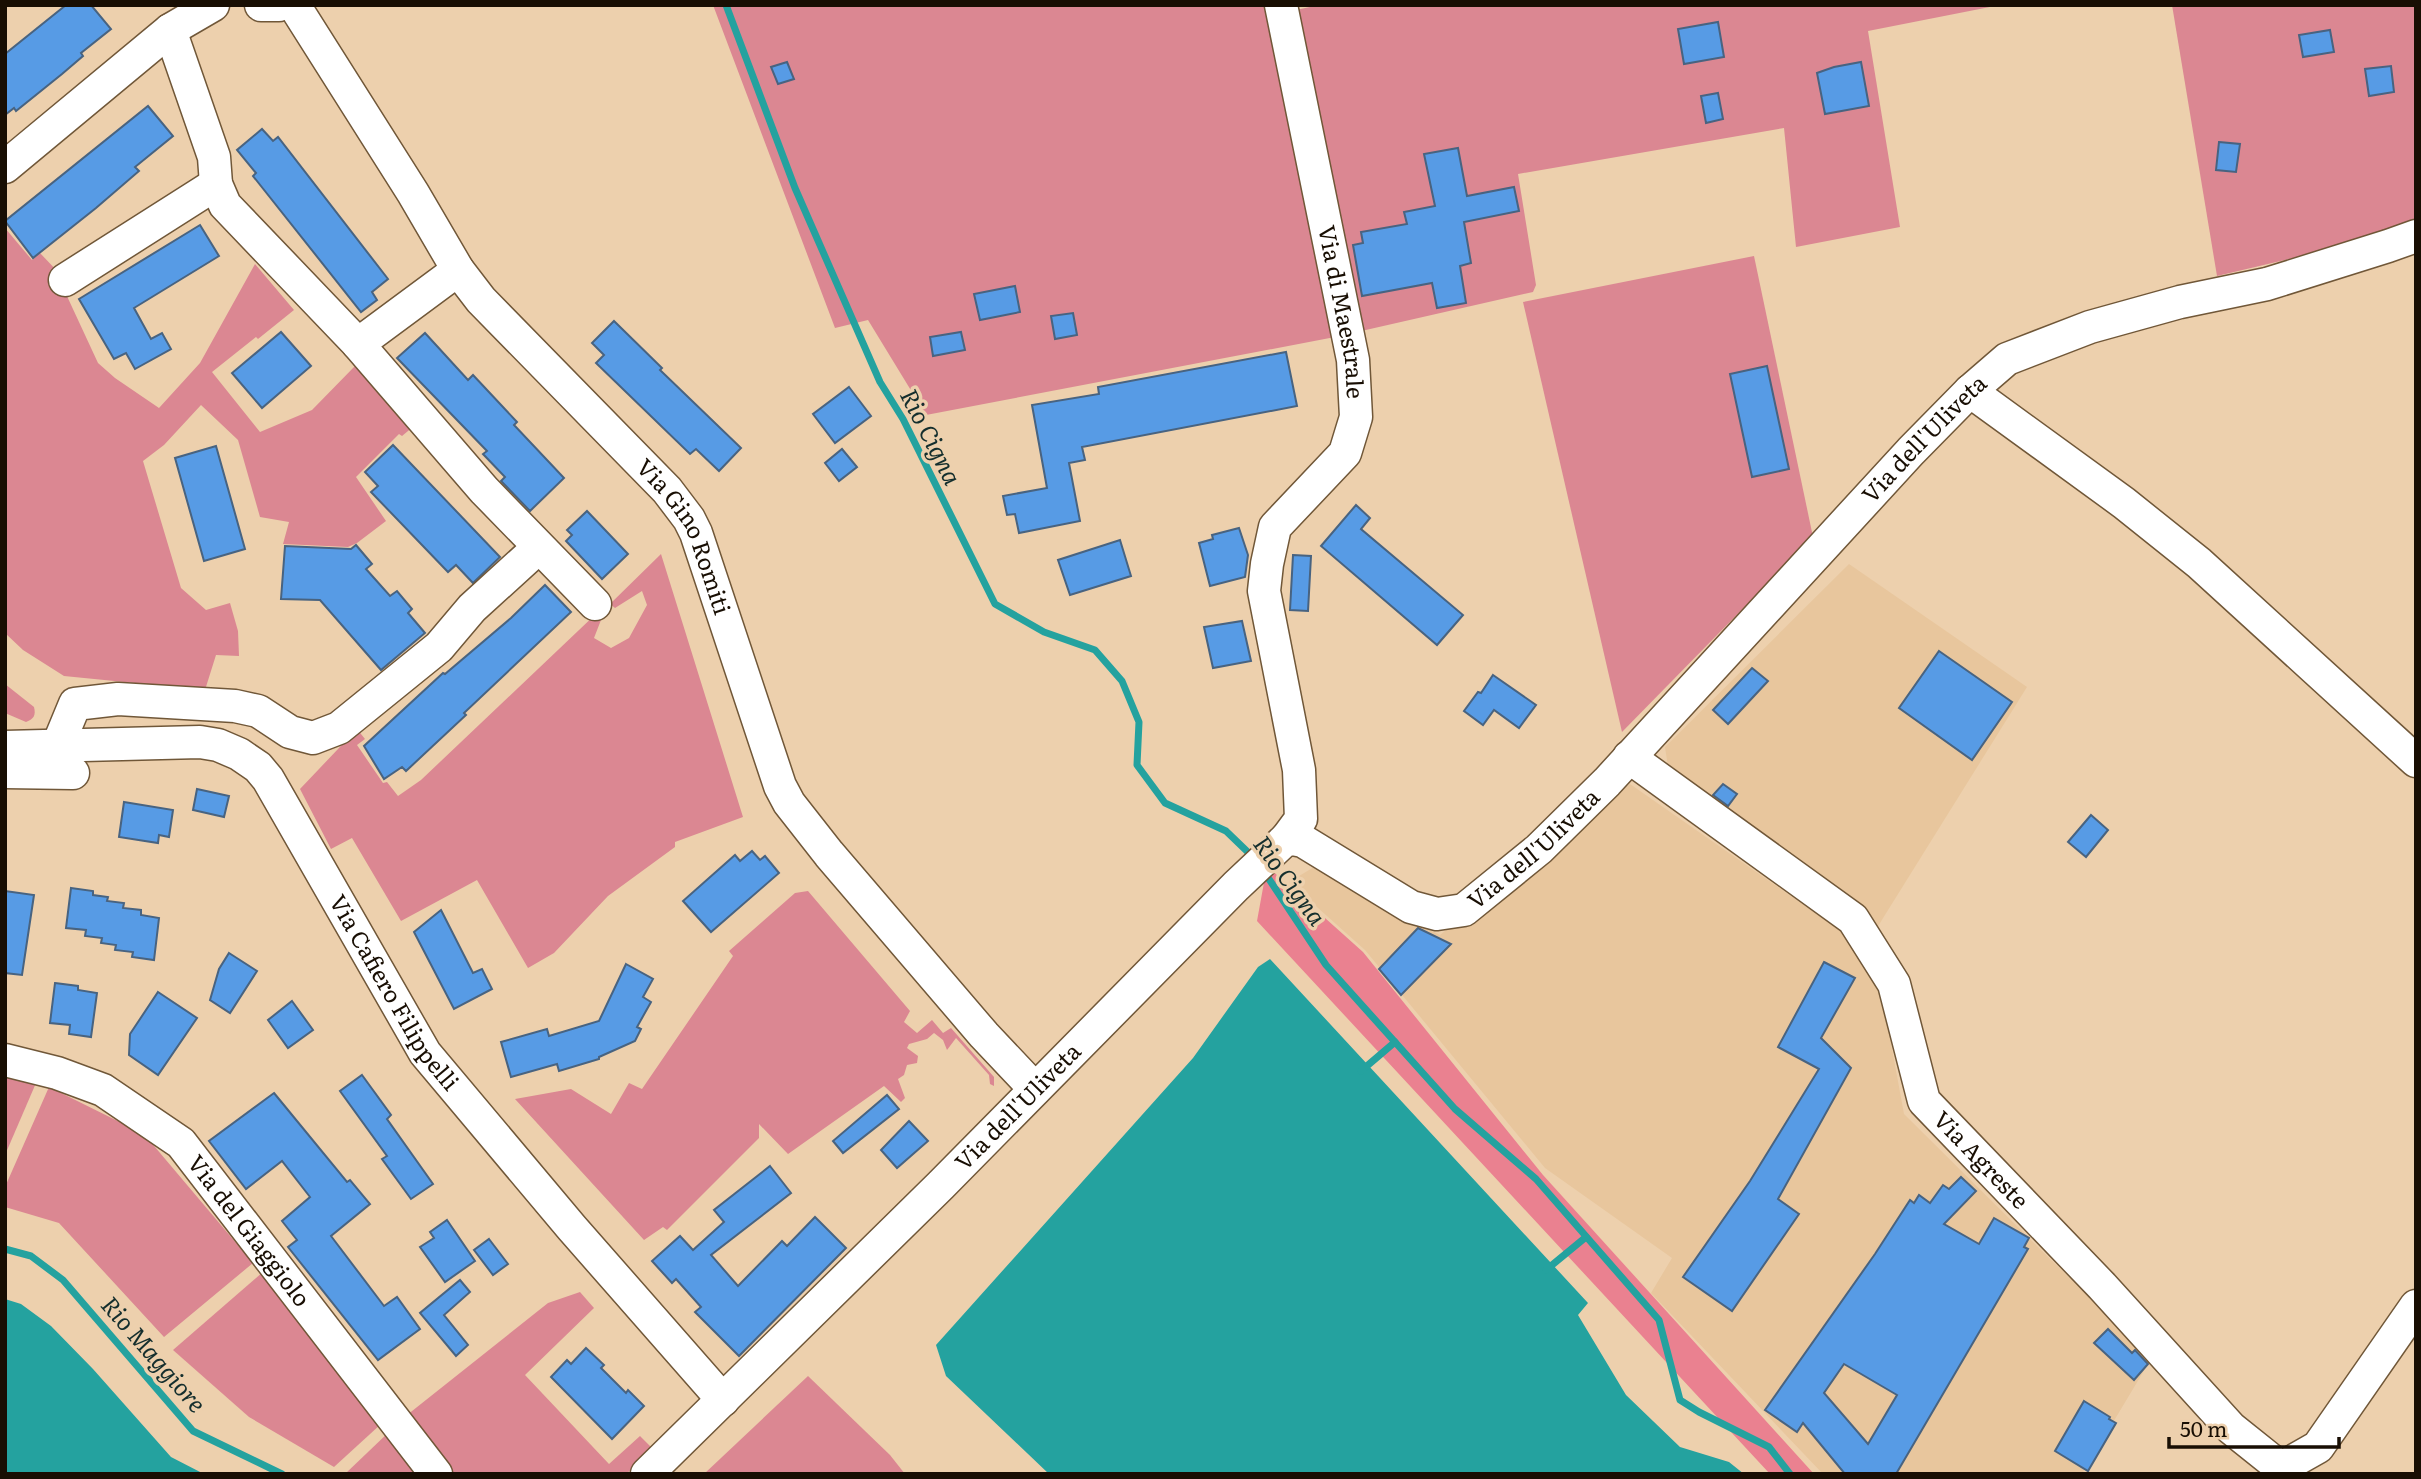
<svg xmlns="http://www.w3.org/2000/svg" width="2421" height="1479" viewBox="0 0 2421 1479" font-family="Literata,serif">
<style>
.built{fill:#e8c69d}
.green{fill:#db8792}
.forest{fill:#ea8190}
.water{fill:#24a29f}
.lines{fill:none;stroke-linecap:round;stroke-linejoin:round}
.stream{stroke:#24a29f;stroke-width:7}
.building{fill:#579be5;stroke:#486380;stroke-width:2;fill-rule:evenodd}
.minor-casing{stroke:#705738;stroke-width:35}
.minor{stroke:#fff;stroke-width:32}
.labels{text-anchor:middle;stroke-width:7;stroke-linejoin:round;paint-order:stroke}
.street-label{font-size:23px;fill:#180e03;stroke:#edd0ad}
.water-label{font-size:24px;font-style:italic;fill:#142e2d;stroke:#edd0ad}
</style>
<rect width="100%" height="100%" fill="#edd0ad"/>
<!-- built -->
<g class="built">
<polygon points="1849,564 2027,687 1875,931 1670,780 1665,747"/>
<polygon points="1630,784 1841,931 1881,989 1904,1114 2151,1359 2082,1474 1823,1474 1651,1293 1672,1258 1545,1168 1365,950 1289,882 1314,867 1440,935"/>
</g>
<!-- green -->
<g class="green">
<polygon points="713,5 1294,5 1296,10 1319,5 2000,5 1868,31 1900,227 1796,247 1784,128 1518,174 1536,285 1533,292 1335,337 926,415 868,320 835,328"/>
<polygon points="2172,5 2416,5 2416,222 2383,237 2217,276"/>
<polygon points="5,228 32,260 40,253 59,273 66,294 98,363 115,378 159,408 200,363 255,264 294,310 258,339 256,337 212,372 260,432 312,410 355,366 414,426 402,436 399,434 356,477 386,521 357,543 348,547 283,544 289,522 260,517 238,440 201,405 164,445 143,461 181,588 206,610 230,603 238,631 239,656 216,655 205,690 64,676 23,650 5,633"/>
<polygon points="1754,256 1813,537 1622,732 1523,302"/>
<polygon points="661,554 743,817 675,842 675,847 608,896 554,953 528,968 477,880 401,921 352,838 331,849 300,789 357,729 365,739 357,745 383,783 387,782 398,796 421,780 599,611 601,620 594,638 611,648 629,638 647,605 642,591 615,608 610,604"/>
<path d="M5 684 34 707C36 715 34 719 26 722L5 713Z"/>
<polygon points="808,891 910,1011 904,1022 917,1033 932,1020 943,1033 951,1028 994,1077 994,1086 990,1084 989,1075 956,1038 947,1050 943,1040 934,1033 927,1039 909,1044 907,1048 918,1056 917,1063 907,1065 904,1075 898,1079 905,1098 901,1102 884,1086 788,1154 759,1124 759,1138 667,1230 663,1227 644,1240 515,1099 571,1089 611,1114 629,1083 642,1089 733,956 729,951 795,893"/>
<polygon points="5,1075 36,1083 5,1155"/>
<polygon points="49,1087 144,1134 253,1263 164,1337 59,1223 5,1207 5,1187"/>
<polygon points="263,1272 381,1424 334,1467 249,1417 173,1350"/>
<polygon points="580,1292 594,1308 525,1375 609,1464 640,1436 654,1450 626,1474 446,1474 402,1419 548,1303"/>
<polygon points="808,1376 890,1455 905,1474 704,1474"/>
<polygon points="390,1431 423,1474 345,1474"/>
</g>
<!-- forest -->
<polygon class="forest" points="1267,866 1363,952 1543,1175 1814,1474 1770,1474 1257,921"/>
<!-- water -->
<g class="water">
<polygon points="1270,959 1588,1303 1578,1315 1626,1395 1680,1447 1729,1462 1744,1474 1049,1474 946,1376 936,1345 1193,1058 1258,967"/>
<polygon points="5,1299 21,1304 51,1326 93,1369 171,1457 204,1474 5,1474"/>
</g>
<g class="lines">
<!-- stream -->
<g class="stream">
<polyline points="726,5 795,188 880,382 903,419 995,604 1044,632 1095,650 1122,681 1139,722 1137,765 1165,803 1226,831 1254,858"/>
<polyline points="1263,870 1326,965 1455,1109 1536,1179 1659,1320 1680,1400 1699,1412 1769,1447 1790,1474"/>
<polyline points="1361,1071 1395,1042"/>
<polyline points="5,1249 31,1256 63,1280 193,1431 282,1474"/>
<polyline points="1546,1270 1586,1237"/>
</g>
</g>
<!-- building -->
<g class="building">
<polygon points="66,5 91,5 111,29 81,53 83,56 62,74 16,111 14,108 5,115 5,54"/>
<polygon points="1718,22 1724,57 1684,64 1678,29"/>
<polygon points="2330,30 2334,52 2303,57 2299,35"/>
<polygon points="787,62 794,79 778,84 771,67"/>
<polygon points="1861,62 1869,106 1825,114 1817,73 1834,67"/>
<polygon points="2391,66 2394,92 2369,96 2365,69"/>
<polygon points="1718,93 1723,119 1706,123 1701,96"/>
<polygon points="148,106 173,136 135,167 139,171 96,208 33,258 5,221"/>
<polygon points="262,129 273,141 278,137 388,279 372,292 377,300 361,312 253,176 256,173 237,150"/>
<polygon points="2219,142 2240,144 2236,172 2216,170"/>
<polygon points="1458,148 1467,196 1514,187 1519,211 1464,222 1471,263 1460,266 1466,303 1437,308 1432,283 1362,296 1353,245 1363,243 1361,232 1407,224 1404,212 1435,206 1424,154"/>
<polygon points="200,225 219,256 134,308 151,339 162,333 171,349 135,369 126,353 114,359 79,299"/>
<polygon points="1015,286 1020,312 980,320 974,294"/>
<polygon points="1073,313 1077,335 1055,339 1051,316"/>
<polygon points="614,321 662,368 660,370 741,448 719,471 696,449 690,454 596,363 604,355 592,343"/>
<polygon points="281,332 311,366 262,408 232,373"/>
<polygon points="961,332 965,350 933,356 930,337"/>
<polygon points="425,333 468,380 473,375 517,422 514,425 564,478 530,511 501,481 505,477 483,454 487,451 397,358"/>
<polygon points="1286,352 1297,406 1082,447 1085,460 1069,463 1080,521 1019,533 1015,514 1007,515 1003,496 1047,488 1032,405 1099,394 1098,387"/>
<polygon points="1767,366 1789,469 1752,477 1730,374"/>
<polygon points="849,387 871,416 835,443 813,414"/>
<polygon points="393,445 500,557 473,583 456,565 448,572 371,492 378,486 365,472"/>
<polygon points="216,446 245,549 204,561 175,458"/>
<polygon points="842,449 857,467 839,481 825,463"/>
<polygon points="1356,505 1370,518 1361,529 1463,615 1437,645 1321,546"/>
<polygon points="587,511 628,554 602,579 566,541 572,535 567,530"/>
<polygon points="1239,528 1248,555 1245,577 1210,586 1199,543 1213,539 1212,535"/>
<polygon points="1120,540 1131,576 1070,595 1058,560"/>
<polygon points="356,545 372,564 366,569 390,596 397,591 412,609 408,613 425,633 381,670 320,600 281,599 285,546 351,549"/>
<polygon points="1293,555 1311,556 1308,611 1290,610"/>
<polygon points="545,585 571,612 464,713 466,715 406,771 402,767 384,779 364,746 443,673 445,674 511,618"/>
<polygon points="1242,621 1251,661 1213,668 1204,627"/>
<polygon points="1939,651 2012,702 1972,760 1899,708"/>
<polygon points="1752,668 1768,681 1728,724 1713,710"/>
<polygon points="1493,675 1536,705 1519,728 1494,710 1483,725 1464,711 1478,692 1481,693"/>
<polygon points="1723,784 1737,794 1728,806 1713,795"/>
<polygon points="197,789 229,796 224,817 193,810"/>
<polygon points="124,802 173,810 169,837 159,835 158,843 119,837"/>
<polygon points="2091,815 2108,830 2086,857 2068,842"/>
<polygon points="752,851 760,860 765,856 779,873 711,932 683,901 735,855 740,861"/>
<polygon points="71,888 93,891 93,895 108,897 107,901 124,903 123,908 141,910 141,915 159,918 154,960 132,957 133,952 115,950 116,945 101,943 102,938 85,936 86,930 66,928"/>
<polygon points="5,891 34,895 22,975 5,973"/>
<polygon points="441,910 473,973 482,969 492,989 454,1009 414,932"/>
<polygon points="1418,928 1451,944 1401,995 1379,969"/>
<polygon points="229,953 257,971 230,1013 210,1000 219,969"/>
<polygon points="1824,962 1855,978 1821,1038 1851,1068 1778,1199 1799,1214 1732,1311 1683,1277 1750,1181 1819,1069 1778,1047"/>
<polygon points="626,964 653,979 643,997 651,1002 637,1027 641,1029 635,1041 599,1057 599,1059 559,1071 557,1064 511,1077 501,1042 547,1029 549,1036 599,1021"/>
<polygon points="55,983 78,986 78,990 97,993 91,1037 69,1034 70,1025 50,1023"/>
<polygon points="158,992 197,1018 158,1075 129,1055 130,1034"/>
<polygon points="292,1001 313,1030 288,1048 268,1020"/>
<polygon points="362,1075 391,1115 387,1119 433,1184 411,1199 382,1159 387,1156 340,1091"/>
<polygon points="274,1093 347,1182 350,1180 370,1204 331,1236 384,1306 397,1297 420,1329 378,1360 288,1247 297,1240 282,1221 310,1197 282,1161 246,1189 209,1141"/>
<polygon points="887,1095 899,1109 843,1153 833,1141"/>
<polygon points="909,1121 928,1141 897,1168 881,1150"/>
<polygon points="770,1166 791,1193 711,1255 738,1286 782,1241 787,1246 815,1217 846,1248 739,1356 695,1312 701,1307 676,1279 672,1283 652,1261 680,1236 693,1250 724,1222 714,1210"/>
<path d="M1961 1177 1976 1191 1944 1224 1979 1244 1994 1218 2029 1238 2024 1247 2028 1249 1896 1474H1845L1803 1423 1797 1432 1765 1410 1875 1254 1910 1200 1914 1203 1919 1195 1930 1203 1943 1185 1949 1189ZM1844 1364 1897 1395 1868 1444 1824 1393Z"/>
<polygon points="447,1220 475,1261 445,1282 420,1247 434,1238 430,1232"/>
<polygon points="489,1239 508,1264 493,1275 474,1250"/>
<polygon points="460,1280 470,1292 444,1315 468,1345 456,1356 420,1313"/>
<polygon points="2108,1329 2132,1353 2135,1350 2148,1364 2134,1380 2094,1343"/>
<polygon points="586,1348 604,1365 601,1368 626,1393 628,1390 644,1406 612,1439 551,1377 567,1360 571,1364"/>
<polygon points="2084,1401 2110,1417 2109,1419 2116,1423 2088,1471 2055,1451"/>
</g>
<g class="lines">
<!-- minor casing -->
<g class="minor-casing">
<g id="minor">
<polyline points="261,5 279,5"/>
<path id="s1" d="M294 5 413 193 458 270 481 300 667 490 689 519 696 533 780 786 789 803 829 854 984 1035 1035 1089"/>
<path id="s2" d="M1281 5 1353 360 1356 417 1345 453 1275 527 1267 564 1264 591 1299 770 1301 819 1287 838"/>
<polyline points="170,30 214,157 216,184 225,205 358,344"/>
<polyline points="5,167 170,30 213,5"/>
<polyline points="458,270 358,344 484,490 595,604"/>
<polyline points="65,280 216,184"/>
<polyline points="1970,391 2124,503 2199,563 2416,761"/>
<polyline points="58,745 75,704 118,699 235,706 258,711 290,732 313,738 339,728 439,647 472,608 538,548"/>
<path id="s3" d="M5 747 200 742 218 745 239 754 258 767 268 779 425 1053 572 1228 723 1400"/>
<path id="s4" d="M1629 757 1853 919 1894 984 1924 1101 2102 1286 2231 1428 2281 1468 2318 1447 2416 1306"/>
<polyline points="5,772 73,773"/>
<path id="s5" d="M5 1060 57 1073 103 1090 181 1143 436 1474"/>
<path id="s6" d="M647 1474 941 1185 1236 886 1287 838 1303 841 1411 907 1437 914 1464 910 1539 849 1607 782 1911 451 1970 391 2007 359 2090 327 2180 302 2267 284 2388 246 2416 236"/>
</g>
</g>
<!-- minor -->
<use href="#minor" class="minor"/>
</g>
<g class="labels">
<!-- street labels -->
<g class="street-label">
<text dy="8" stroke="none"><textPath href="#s2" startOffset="313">Via di Maestrale</textPath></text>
<text dy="8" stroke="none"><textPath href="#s6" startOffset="1759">Via dell'Uliveta</textPath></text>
<text dy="8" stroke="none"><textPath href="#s1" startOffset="665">Via Gino Romiti</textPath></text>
<text dy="8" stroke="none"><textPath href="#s6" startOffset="1192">Via dell'Uliveta</textPath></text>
<text dy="8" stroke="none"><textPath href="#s3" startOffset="523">Via Cafiero Filippelli</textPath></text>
<text dy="8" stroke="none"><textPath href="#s6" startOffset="522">Via dell'Uliveta</textPath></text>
<text dy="8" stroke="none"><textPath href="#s4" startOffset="556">Via Agreste</textPath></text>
<text dy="8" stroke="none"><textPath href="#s5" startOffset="308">Via del Giaggiolo</textPath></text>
</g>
<!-- water labels -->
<g class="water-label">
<text transform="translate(930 437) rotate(63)" y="8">Rio Cigna</text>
<text transform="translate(1289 881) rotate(54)" y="8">Rio Cigna</text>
<text transform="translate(153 1355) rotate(49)" y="8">Rio Maggiore</text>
</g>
</g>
<!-- border -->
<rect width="2421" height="1479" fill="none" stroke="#180e03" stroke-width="14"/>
<!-- scale -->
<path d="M2169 1437v10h170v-10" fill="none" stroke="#180e03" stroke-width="3.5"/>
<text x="2180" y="1437" font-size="21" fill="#180e03" stroke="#edd0ad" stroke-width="5" paint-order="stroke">50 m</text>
</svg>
